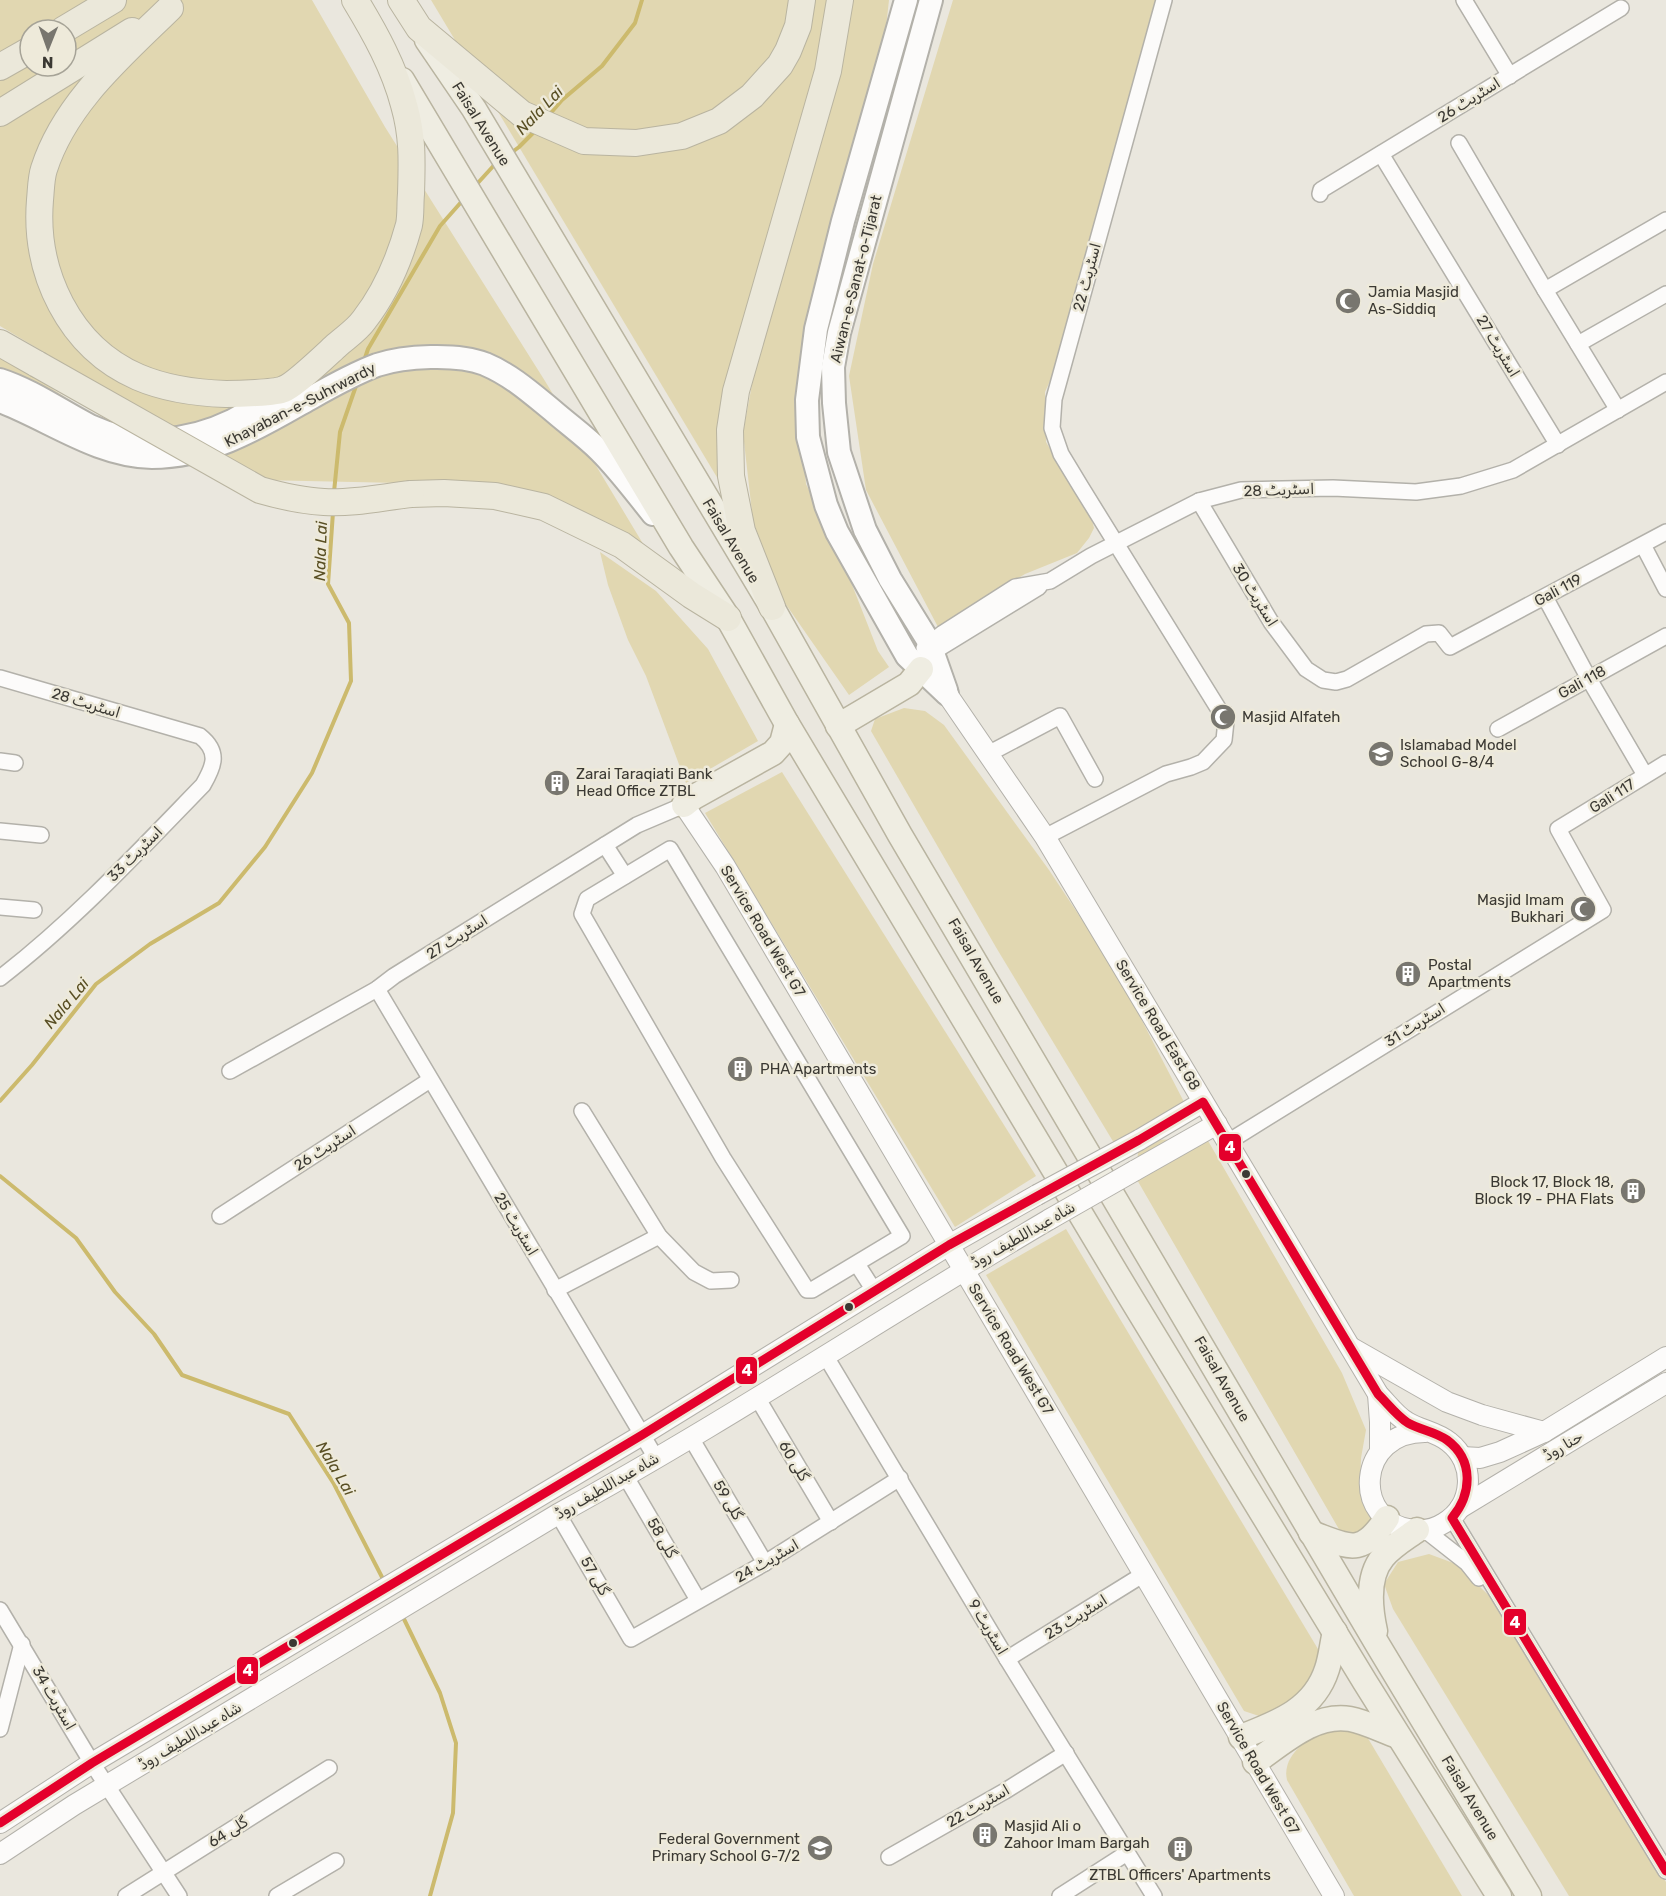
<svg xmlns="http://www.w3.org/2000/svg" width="1666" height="1896" viewBox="0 0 1666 1896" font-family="Rubik,'Noto Sans Arabic',sans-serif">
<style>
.green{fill:#e1d7b1;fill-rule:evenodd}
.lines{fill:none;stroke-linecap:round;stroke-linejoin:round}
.stream{stroke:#ccba6d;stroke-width:4}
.minor-casing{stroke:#b3b1aa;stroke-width:18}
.tertiary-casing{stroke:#b3b1aa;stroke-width:22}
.secondary-casing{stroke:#b3b1aa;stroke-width:26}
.primary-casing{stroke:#b9b4a0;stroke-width:27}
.trunk-casing{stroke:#b9b4a0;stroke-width:28}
.minor{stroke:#fcfbfa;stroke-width:15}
.tertiary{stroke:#fcfbfa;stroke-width:20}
.secondary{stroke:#fcfbfa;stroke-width:22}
.primary{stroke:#efede2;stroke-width:24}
.trunk{stroke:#ebe8da;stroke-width:26}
.tertiary-bridge-casing{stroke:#b3b1aa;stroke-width:22;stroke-linecap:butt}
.trunk-bridge-casing{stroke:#b9b4a0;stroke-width:28;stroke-linecap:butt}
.tertiary-bridge{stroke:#fcfbfa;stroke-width:20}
.trunk-bridge{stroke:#ebe8da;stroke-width:26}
.bus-1-casing{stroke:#eeeada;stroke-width:14}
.bus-1{stroke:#e4002b;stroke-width:9}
.bus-dot{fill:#3b3933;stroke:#eeeada;stroke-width:2}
.labels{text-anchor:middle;stroke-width:5;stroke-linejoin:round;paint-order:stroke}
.street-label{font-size:15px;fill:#3b3933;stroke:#eeeada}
.poi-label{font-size:15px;fill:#3b3933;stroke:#eeeada;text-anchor:start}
.water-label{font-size:16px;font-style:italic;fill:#594f24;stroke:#eeeada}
.line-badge{stroke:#eeeada;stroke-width:2}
.badge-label{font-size:16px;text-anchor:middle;font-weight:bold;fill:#fff}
</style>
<rect width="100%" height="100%" fill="#eae7de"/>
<!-- green -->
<g class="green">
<path d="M0 0H312L385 127 545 381 651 557 495 485 259 480 0 326ZM30 30H66V66H30Z"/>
<polygon points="431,0 828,0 824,48 724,489"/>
<polygon points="848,0 889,0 886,27 800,406 806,484 840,554 878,651 889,667 849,695 780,596 753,521 743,433 758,352"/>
<polygon points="953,0 1158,0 1071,334 1045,392 1046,442 1092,520 1094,528 1089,538 1077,553 1025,574 938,627 866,490 849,376 873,264"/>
<polygon points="0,357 25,371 114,429 0,372"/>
<polygon points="600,552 656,591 708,649 758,741 686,783 646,676 628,640 608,585"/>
<polygon points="904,708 925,711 944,725 1049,870 1118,974 1184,1102 1114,1143 997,949 871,731 875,719"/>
<polygon points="782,772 1036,1176 955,1227 705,813"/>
<polygon points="1207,1139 1342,1373 1366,1430 1361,1458 1360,1487 1373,1516 1366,1533 1340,1531 1136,1178 1139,1140"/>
<polygon points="1066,1229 1324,1659 1292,1708 1259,1716 1244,1711 986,1275"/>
<polygon points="1429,1554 1456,1564 1502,1608 1666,1882 1666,1896 1569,1896 1393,1609 1384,1584 1398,1562"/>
<path d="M1333 1729 1363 1730 1462 1896H1354L1287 1780C1281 1754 1311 1735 1333 1729Z"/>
</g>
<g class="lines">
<!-- stream -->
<g class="stream">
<polyline points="549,115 562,100 602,66 635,23 642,0"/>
<polyline points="511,153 519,147 536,130"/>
<polyline points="476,185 497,162"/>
<polyline points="364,361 368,349 440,226 463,200"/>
<polyline points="334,492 340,432 357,383"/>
<polyline points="0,1101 32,1065 96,984 150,944 219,903 265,847 312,773 351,681 349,623 328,584 333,512"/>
<polyline points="0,1176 76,1238 115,1292 154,1334 182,1375 289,1414 334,1484 384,1581"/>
<polyline points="402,1615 440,1693 456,1743 453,1813 430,1896"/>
</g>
<!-- minor casing -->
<g class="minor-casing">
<g id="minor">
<polyline points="1464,0 1510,76"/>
<polyline points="1459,143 1545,290 1618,410"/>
<polyline points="1381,154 1558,445"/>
<polyline points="1320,194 1321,190 1621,8"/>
<polyline points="1545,290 1666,220"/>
<polyline points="1578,344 1666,294"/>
<polyline points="1199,501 1271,622 1306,669 1323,680 1336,682 1347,679 1426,634 1439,633 1450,647 1666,532"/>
<polyline points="1643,545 1666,589"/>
<polyline points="1545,597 1589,679 1645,775"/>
<polyline points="924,648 943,633 1015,587 1050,581 1091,556 1199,501 1241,490 1333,488 1416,492 1461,486 1513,470 1666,382"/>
<polyline points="929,658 933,652 1039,587"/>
<path d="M0 678 200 736C220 752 214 766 203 785 138 852 74 921 0 978"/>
<polyline points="1498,729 1666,636"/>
<polyline points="988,754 1060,716 1095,779"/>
<polyline points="0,761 15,763"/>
<polyline points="0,831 41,835"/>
<polyline points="1045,837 1166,774 1191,767 1203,762 1224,740 1226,721 1081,487 1061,454 1052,428 1054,399 1164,0"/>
<polyline points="605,845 625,876"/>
<polygon points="670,849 902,1236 812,1290 807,1290 723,1158 582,914 587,899"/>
<polyline points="0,907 34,910"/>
<polyline points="377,989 656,1458"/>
<polyline points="230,1071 377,989 394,976 637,825 684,805"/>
<polyline points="582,1111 659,1236 694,1272 711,1281 731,1280"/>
<polyline points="1228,1142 1603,910 1558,829 1666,763"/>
<polyline points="220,1216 430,1080"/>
<polyline points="857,1264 875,1292"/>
<polyline points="555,1290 659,1236"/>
<polyline points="825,1355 1007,1659 1154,1896"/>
<polyline points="758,1399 831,1522"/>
<polyline points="691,1438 765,1563"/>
<polyline points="626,1477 698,1600"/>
<polyline points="558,1514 631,1639 765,1563 900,1478"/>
<polyline points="1452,1518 1666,1871"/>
<polyline points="1425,1530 1467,1563 1479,1578"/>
<polyline points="0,1610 92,1763 179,1896"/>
<polyline points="1007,1659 1144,1574"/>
<polyline points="0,1729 22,1644"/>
<polyline points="889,1857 1005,1791 1066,1753"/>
<polyline points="126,1896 329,1768"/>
<polyline points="277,1896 336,1861"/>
<polyline points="1060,1896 1127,1853"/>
</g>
</g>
<!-- tertiary casing -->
<g class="tertiary-casing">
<g id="tertiary">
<path d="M947 694 1045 837 1378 1394C1387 1403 1396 1416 1407 1422 1420 1430 1437 1432 1449 1442 1476 1463 1474 1505 1444 1523 1435 1529 1424 1531 1413 1530 1351 1523 1356 1431 1426 1432"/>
<polyline points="684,805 725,866 1334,1896"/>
<polyline points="1139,1140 1203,1102"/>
<polyline points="1134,1171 1217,1124"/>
<polyline points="1352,1348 1447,1402 1482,1415 1544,1432"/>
<polyline points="1378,1394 1380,1422 1380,1451"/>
<polyline points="1462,1457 1480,1458 1500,1452 1544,1432 1666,1357"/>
<polyline points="1460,1508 1666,1383"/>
<polyline points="0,1823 92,1763 642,1435 949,1245 1037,1195"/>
<path d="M0 1854 74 1805 558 1514C726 1422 885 1316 1050 1219"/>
</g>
</g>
<!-- secondary casing -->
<g class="secondary-casing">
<g id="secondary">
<polyline points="906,0 843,221 816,329 807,400 808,437 826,505 837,532 907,656 947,694"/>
<polyline points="931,0 839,333 833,367 834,403 839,452 865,530 890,579 929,642 946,690"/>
<path d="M0 380C31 390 61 411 90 426 135 447 187 443 232 421 249 412 266 400 283 390"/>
<path d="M0 401C50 420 97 456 152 457 207 457 253 431 300 404 325 390 350 375 377 365 404 356 457 353 485 364 511 375 530 392 552 410 568 424 585 436 600 451 619 470 636 493 653 514"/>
</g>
</g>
<!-- primary casing -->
<g class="primary-casing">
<g id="primary">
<polyline points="427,40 474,109 772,607 900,835 1379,1647 1529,1896"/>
<polyline points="402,80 681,547 728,618 787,724 1128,1293 1365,1682 1499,1896"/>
<polyline points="838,726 909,684 921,669"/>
<polyline points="684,805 694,797 773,753 782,743 787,724"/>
<path d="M1311 1533C1350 1547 1361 1557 1387 1518"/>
<path d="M1375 1631C1370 1608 1367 1576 1383 1557 1392 1546 1406 1538 1417 1530"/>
<path d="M1241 1737C1277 1723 1314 1710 1327 1669 1331 1657 1332 1644 1335 1632"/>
<path d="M1255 1762C1283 1743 1314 1713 1350 1719 1366 1722 1383 1731 1398 1736"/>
</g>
</g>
<!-- trunk casing -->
<g class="trunk-casing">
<g id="trunk">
<polyline points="401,0 419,28 522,114 584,141 636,143 682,136 719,121 752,96 780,65 788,51 798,26 802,0"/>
<path d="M170 8C122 55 65 103 44 169 41 178 41 190 40 200 34 272 69 347 138 377 166 389 196 393 226 394 237 394 275 393 284 389 295 385 327 354 337 345 346 337 357 330 364 320 385 293 400 258 409 225 411 215 410 204 411 194 412 162 413 136 404 105 394 67 375 33 355 0"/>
<polyline points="63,30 113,0"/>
<polyline points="0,67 30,50"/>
<polyline points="0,113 132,31"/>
<polyline points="0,343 37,364"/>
<polyline points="411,494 444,493 495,496 544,507 622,545 691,595 728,618"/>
<polyline points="772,607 742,531 731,476 730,430 736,391 828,71 840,0"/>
</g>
</g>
<!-- minor -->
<use href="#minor" class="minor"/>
<!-- tertiary -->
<use href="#tertiary" class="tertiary"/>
<!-- secondary -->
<use href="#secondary" class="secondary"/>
<!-- primary -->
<use href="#primary" class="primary"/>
<!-- trunk -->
<use href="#trunk" class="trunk"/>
<!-- tertiary-bridge casing -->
<g class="tertiary-bridge-casing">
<g id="tertiary-bridge">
<polyline points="1037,1195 1139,1140"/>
<polyline points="1050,1219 1134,1171"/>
</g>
</g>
<!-- trunk-bridge casing -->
<g class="trunk-bridge-casing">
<path id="trunk-bridge" d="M37 364 260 490C281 496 302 501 324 502 353 504 383 497 411 494"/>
</g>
<!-- tertiary-bridge -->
<use href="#tertiary-bridge" class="tertiary-bridge"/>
<!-- trunk-bridge -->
<use href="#trunk-bridge" class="trunk-bridge"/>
<!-- bus-1 casing -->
<g class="bus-1-casing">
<path id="bus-1" d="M0 1823 92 1763 642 1435 949 1245 1139 1140 1203 1102 1378 1394C1388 1404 1397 1416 1408 1423 1421 1430 1436 1432 1447 1440 1474 1460 1472 1494 1452 1518L1666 1871"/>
</g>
<!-- bus-1 -->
<use href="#bus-1" class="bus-1"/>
</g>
<!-- icons -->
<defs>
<g id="mosque-disc" transform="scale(1.35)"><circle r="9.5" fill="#78766f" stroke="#eeeada"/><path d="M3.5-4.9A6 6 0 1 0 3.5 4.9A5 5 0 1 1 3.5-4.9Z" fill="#fff"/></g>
<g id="school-disc" transform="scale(1.35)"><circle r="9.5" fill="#78766f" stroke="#eeeada"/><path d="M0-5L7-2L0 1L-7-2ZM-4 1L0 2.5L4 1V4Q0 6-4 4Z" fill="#fff"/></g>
<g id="building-disc" transform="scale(1.35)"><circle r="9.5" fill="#78766f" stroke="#eeeada"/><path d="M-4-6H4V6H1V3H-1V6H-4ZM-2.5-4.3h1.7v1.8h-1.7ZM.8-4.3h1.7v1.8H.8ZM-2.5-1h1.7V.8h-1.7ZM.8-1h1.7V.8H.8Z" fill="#fff"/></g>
</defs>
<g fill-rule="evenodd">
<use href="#mosque-disc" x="1348" y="301"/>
<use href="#mosque-disc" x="1223" y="717"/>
<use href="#school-disc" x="1381" y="754"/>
<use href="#building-disc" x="557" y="783"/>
<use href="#mosque-disc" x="1583" y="909"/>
<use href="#building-disc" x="1408" y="974"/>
<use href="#building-disc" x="740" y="1069"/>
<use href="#building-disc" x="1633" y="1191"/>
<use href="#building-disc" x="985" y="1835"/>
<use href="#school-disc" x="820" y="1848"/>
<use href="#building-disc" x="1180" y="1849"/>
</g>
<!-- markers -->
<g class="bus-dot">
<circle cx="1246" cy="1174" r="5"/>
<circle cx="849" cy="1307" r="5"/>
<circle cx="293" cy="1643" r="5"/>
</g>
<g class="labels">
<!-- street labels -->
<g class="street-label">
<text transform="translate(1469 100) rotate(-32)" y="5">اسٹریٹ 26</text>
<text transform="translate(481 124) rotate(58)" y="5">Faisal Avenue</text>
<text transform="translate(1087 277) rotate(-75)" y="5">اسٹریٹ 22</text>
<text transform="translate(856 279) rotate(-76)" y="5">Aiwan-e-Sanat-o-Tijarat</text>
<text transform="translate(1498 346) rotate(59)" y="5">اسٹریٹ 27</text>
<text transform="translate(300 405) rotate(-27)" y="5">Khayaban-e-Suhrwardy</text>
<text transform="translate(1279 490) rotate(-2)" y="5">اسٹریٹ 28</text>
<text transform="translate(731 541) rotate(59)" y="5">Faisal Avenue</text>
<text transform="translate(1558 590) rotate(-28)" y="5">Gali 119</text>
<text transform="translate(1255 595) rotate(58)" y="5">اسٹریٹ 30</text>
<text transform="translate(1582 682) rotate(-29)" y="5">Gali 118</text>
<text transform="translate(86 703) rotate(17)" y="5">اسٹریٹ 28</text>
<text transform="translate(1612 796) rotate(-32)" y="5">Gali 117</text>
<text transform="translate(135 854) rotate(-45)" y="5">اسٹریٹ 33</text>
<text transform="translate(763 931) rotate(59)" y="5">Service Road West G7</text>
<text transform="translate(457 937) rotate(-32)" y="5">اسٹریٹ 27</text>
<text transform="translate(976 961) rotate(60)" y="5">Faisal Avenue</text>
<text transform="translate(1158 1025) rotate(59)" y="5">Service Road East G8</text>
<text transform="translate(1415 1025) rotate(-32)" y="5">اسٹریٹ 31</text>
<text transform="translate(325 1148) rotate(-33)" y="5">اسٹریٹ 26</text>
<text transform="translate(516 1224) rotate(59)" y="5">اسٹریٹ 25</text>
<text transform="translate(1023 1235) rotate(-30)" y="5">شاہ عبداللطیف روڈ</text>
<text transform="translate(1011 1349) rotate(59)" y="5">Service Road West G7</text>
<text transform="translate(1222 1379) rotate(60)" y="5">Faisal Avenue</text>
<text transform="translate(1563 1446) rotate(-31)" y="5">حنا روڈ</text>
<text transform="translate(794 1461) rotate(59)" y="5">گلی 60</text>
<text transform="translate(607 1486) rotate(-30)" y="5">شاہ عبداللطیف روڈ</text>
<text transform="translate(728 1500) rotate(59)" y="5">گلی 59</text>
<text transform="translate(662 1538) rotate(60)" y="5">گلی 58</text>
<text transform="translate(767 1561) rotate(-30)" y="5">اسٹریٹ 24</text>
<text transform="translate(595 1576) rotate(60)" y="5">گلی 57</text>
<text transform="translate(1076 1617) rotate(-32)" y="5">اسٹریٹ 23</text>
<text transform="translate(988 1627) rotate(59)" y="5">اسٹریٹ 9</text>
<text transform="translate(54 1698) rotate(60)" y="5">اسٹریٹ 34</text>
<text transform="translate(190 1736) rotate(-31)" y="5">شاہ عبداللطیف روڈ</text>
<text transform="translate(1258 1768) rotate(60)" y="5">Service Road West G7</text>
<text transform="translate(1470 1798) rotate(59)" y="5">Faisal Avenue</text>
<text transform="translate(978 1806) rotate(-30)" y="5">اسٹریٹ 22</text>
<text transform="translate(228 1832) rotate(-32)" y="5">گلی 64</text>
</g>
<!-- poi labels -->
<g class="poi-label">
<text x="1368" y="297">Jamia Masjid<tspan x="1368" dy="17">As-Siddiq</tspan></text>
<text x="1242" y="722">Masjid Alfateh</text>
<text x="1400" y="750">Islamabad Model<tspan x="1400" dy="17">School G-8/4</tspan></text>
<text x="576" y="779">Zarai Taraqiati Bank<tspan x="576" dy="17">Head Office ZTBL</tspan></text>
<text x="1564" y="905" text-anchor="end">Masjid Imam<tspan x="1564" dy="17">Bukhari</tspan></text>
<text x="1428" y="970">Postal<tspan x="1428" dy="17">Apartments</tspan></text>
<text x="760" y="1074">PHA Apartments</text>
<text x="1614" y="1187" text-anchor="end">Block 17, Block 18,<tspan x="1614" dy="17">Block 19 - PHA Flats</tspan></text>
<text x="1004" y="1831">Masjid Ali o<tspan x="1004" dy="17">Zahoor Imam Bargah</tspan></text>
<text x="800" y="1844" text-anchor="end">Federal Government<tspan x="800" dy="17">Primary School G-7/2</tspan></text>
<text x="1180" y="1880" text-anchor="middle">ZTBL Officers' Apartments</text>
</g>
<!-- water labels -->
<g class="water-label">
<text transform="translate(539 110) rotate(-46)" y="6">Nala Lai</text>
<text transform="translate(320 551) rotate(-88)" y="6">Nala Lai</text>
<text transform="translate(66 1003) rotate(-50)" y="6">Nala Lai</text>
<text transform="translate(336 1468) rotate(59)" y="6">Nala Lai</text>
</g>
</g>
<g class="line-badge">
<rect x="1218" y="1133" width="24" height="29" rx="6" fill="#e4002b"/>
<rect x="735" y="1356" width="23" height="29" rx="6" fill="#e4002b"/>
<rect x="1503" y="1608" width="24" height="28" rx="6" fill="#e4002b"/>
<rect x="236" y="1656" width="23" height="29" rx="6" fill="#e4002b"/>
</g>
<g class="badge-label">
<text x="1230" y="1153">4</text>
<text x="747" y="1376">4</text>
<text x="1515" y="1628">4</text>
<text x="248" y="1676">4</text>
</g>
<!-- north arrow -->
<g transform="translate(48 48) rotate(181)"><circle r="28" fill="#eeeada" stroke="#a6a397" stroke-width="1.5"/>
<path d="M0-4.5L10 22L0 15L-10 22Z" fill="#78766f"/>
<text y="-9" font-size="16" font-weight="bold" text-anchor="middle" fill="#3b3933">N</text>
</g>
</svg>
